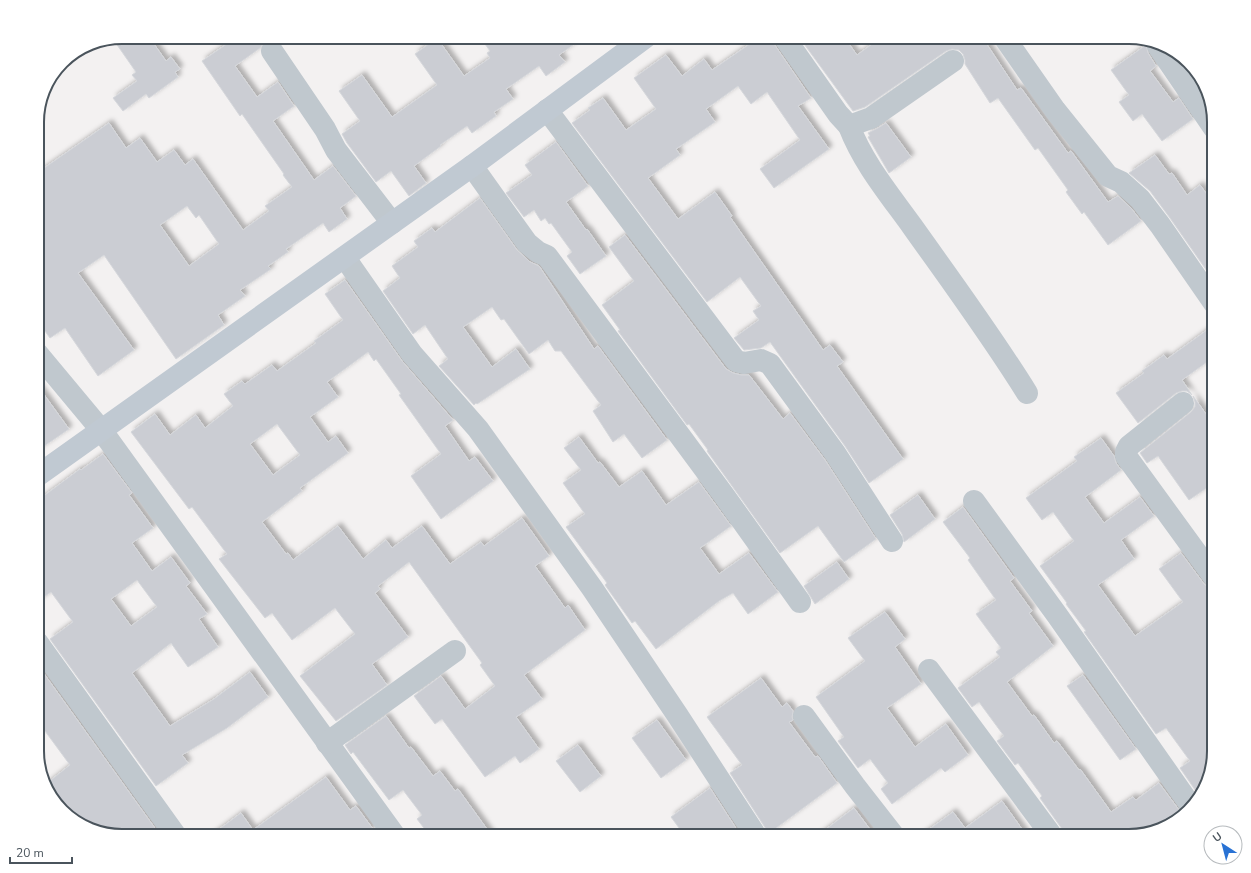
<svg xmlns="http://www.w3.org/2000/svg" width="1251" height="873" viewBox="0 0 1251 873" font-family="'Nunito Sans',sans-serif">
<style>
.building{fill:#cbcdd3;stroke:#d5d7db;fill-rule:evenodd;filter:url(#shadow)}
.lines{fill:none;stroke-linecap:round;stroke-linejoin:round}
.street{stroke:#c0c8ce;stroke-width:22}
.secondary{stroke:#c0c9d2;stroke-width:22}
.rim{fill:none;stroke:#4a545c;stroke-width:2}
</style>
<defs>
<filter id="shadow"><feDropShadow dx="3.5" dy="-3.5" stdDeviation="2" flood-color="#0004"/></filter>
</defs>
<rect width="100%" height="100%" fill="#f3f1f1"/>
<!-- building -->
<g class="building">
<polygon points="122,37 149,37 166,61 171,57 180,69 175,72 178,77 149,98 146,94 123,111 113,98 137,81 132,75 136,72 113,39"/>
<path d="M237 37H276L265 41 260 48 235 66 257 97 278 82 294 106 273 121 314 180 333 166 356 196 340 208 347 219 329 232 323 223 286 249 288 252 268 266 271 269 240 290 245 296 218 315 224 325 176 359 104 255 78 273 134 350 98 376 65 328 50 338 37 320V173L109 123 126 148 140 138 157 162 174 150 185 165 193 159 243 230 269 211 265 206 292 187 283 175 284 174 242 114 240 116 202 61ZM187 206 196 218 199 215 219 244 189 266 160 225Z"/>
<polygon points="480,37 584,37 559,55 565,62 546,76 539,66 506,89 513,99 494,112 496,116 472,133 467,126 440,145 441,146 414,166 426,183 409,196 391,171 376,182 347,143 342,134 360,121 339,91 362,75 392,117 437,85 415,54 437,38 464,76 490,58 487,53 490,51"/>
<polygon points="760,37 772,37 774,44 811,98 798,106 829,149 774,188 760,169 800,140 767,92 751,104 738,86 706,109 715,122 676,149 680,155 648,178 678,219 715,192 732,216 730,217 823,350 830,345 843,362 837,366 903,459 869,483 845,446 770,342 761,348 744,350 734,338 759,320 753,311 761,306 740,277 707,302 572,123 590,110 588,108 603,98 626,130 656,109 634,78 666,55 682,76 704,59 712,70"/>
<polygon points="799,37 844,37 857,55 882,37 982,37 1017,90 1021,88 1068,153 1071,151 1108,202 1118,196 1131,208 1141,221 1108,245 1084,212 1082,214 1066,192 1068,190 1038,148 1035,150 998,98 990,103 965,64 965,60 963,54 959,50 952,49 946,51 865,107 853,111"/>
<polygon points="1146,45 1148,53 1156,66 1150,71 1173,102 1179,98 1193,119 1162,141 1142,114 1133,121 1119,102 1129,95 1111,70"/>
<polygon points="886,123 911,157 889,173 868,137 870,136 868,133 878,128"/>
<polygon points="556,142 588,186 566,202 586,230 587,229 606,256 580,274 567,256 572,252 551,223 549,224 545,218 541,221 534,210 524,217 506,193 532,175 525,165"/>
<polygon points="1155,155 1169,174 1172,173 1187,195 1200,185 1214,204 1214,281 1170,218 1150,191 1129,173"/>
<polygon points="480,198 517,250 530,262 539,266 594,349 598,346 667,440 642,458 624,434 613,442 593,411 601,405 561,351 555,351 548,340 529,354 504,319 501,320 492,307 463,327 492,367 516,349 530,369 477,404 476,403 474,405 439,366 448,359 425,325 413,334 383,291 400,278 392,266 418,247 414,241 432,228 435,232"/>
<polygon points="625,235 726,369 733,373 741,375 749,375 783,419 790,413 825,460 876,539 844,562 818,526 780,553 707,451 708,450 689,424 687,425 618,331 620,330 602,305 634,281 609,247"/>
<path d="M345 280 402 361 453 420 445 426 469 461 475 457 493 481 441 519 411 476 441 454 399 395 401 394 376 359 374 361 368 352 327 382 338 397 310 417 328 442 336 436 348 453 300 488 302 491 262 522 286 554 288 553 293 560 338 526 363 559 386 540 392 548 422 526 450 564 481 542 484 546 522 518 549 556 535 566 565 608 568 605 585 630 524 675 542 699 516 717 539 749 520 763 515 756 485 777 442 719 435 724 414 696 441 676 465 709 495 686 480 665 482 663 409 562 378 586 380 589 375 593 408 637 372 664 387 685 336 721 300 676 355 634 335 608 292 640 272 613 265 618 219 559 227 554 192 507 189 509 131 432 155 414 170 435 196 415 205 428 233 406 224 394 242 381 245 384 272 365 277 371 316 343 314 341 343 320 325 294ZM277 424 300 455 273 475 250 444Z"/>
<polygon points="1214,325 1214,357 1182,380 1192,395 1187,391 1182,391 1176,393 1138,423 1116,393 1144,373 1142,371 1164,355 1167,359"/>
<polygon points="37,385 69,429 37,451"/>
<polygon points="1193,396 1214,425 1214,483 1189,500 1158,456 1147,463 1140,453 1191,412 1195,407 1195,402"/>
<polygon points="579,437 598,463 600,462 619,487 642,471 666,505 699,482 731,526 700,548 719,574 749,553 778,592 748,614 733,593 719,601 656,649 635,621 632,623 605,585 607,583 566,527 585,514 563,483 581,470 564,448"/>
<polygon points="1101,438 1114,456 1116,463 1121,470 1085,497 1104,523 1140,497 1154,516 1121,540 1134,559 1098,585 1135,636 1183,602 1159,569 1181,553 1204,584 1211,589 1214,593 1214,751 1200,797 1180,768 1190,761 1166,728 1156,734 1084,632 1086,631 1066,604 1067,603 1040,566 1074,541 1053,512 1042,520 1026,498 1077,461 1074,457"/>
<path d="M103 454 132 493 129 495 153 528 132 543 152 571 171 557 190 583 186 586 207 614 199 619 218 647 188 667 171 643 132 673 170 726 214 699 250 672 268 697 227 728 182 755 188 763 156 786 50 639 73 622 51 592 37 602V501L80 469 81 470ZM137 580 157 607 131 626 111 599Z"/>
<polygon points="918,495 935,519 904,542 902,534 890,515"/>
<polygon points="963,507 1014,578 1010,581 1032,611 1029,613 1053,646 1007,682 1032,716 1034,715 1054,743 1057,741 1079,770 1080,769 1111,812 1133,797 1136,800 1159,783 1182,814 1171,825 1129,836 1067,836 1040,798 1042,796 1018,763 1015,765 997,741 1004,736 979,702 972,707 958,688 1000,657 996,652 1001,648 976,614 996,600 968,560 970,558 943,522"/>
<polygon points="837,562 849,579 815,604 804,586"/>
<polygon points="885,612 905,639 895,647 921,684 887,708 915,747 946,724 968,755 945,772 941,768 892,804 881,789 888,783 870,759 858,768 838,741 844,737 816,697 865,661 848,638"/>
<polygon points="37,664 157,831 151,836 122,836 75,821 48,793 46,784 70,765 45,731 37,736"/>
<polygon points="1083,675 1136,749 1120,760 1067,686"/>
<polygon points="761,678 782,707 787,703 793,711 792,717 793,720 789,722 815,757 818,756 837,783 768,834 766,829 730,773 742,765 707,717"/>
<polygon points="386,716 409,748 411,747 433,776 440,771 455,791 458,789 492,836 430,836 417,819 422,815 403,790 389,800 353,752 351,754 345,745"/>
<polygon points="657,720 686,760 661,778 632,738"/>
<polygon points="578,745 601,776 580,792 556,761"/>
<polygon points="326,777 350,810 356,806 373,829 363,836 317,836 312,830 303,836 210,836 241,813 253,830"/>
<polygon points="710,788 741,836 685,836 671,817"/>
<polygon points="1002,801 1027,836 920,836 953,812 965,828"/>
<polygon points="854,808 875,836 817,836"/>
</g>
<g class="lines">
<!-- street -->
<g class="street">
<polyline points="784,37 838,114 849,126 871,118 953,61"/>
<polyline points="1004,37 1055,110 1108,176 1121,182 1140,199 1160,225 1214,303"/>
<polyline points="1158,46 1214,128"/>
<polyline points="272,51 325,129 336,150 392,223"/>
<polyline points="547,110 736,361 744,363 761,360 770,364 835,453 892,541"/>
<path d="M849 126C863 163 889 194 912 226 951 281 991 335 1027 393"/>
<polyline points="472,166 527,243 538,252 547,256 723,494 800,602"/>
<polyline points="345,258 412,354 478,429 592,588 678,716 756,836"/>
<polyline points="37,353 102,431 395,836"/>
<polyline points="1183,403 1129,446 1126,452 1126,456 1214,577"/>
<polyline points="974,501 1057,615 1191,806"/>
<polyline points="37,642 176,836"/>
<polyline points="929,670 1052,836"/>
<polyline points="804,716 855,786 894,836"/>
<polyline points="327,743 455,651"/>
</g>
<!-- secondary -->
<polyline class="secondary" points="37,476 472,166 646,37"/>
</g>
<!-- crop -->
<path d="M0 0H1251V873H0ZM122 44H1129A78 78 0 0 1 1207 122V751A78 78 0 0 1 1129 829H122A78 78 0 0 1 44 751V122A78 78 0 0 1 122 44Z" fill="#fff" fill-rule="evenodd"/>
<path class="rim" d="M122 44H1129A78 78 0 0 1 1207 122V751A78 78 0 0 1 1129 829H122A78 78 0 0 1 44 751V122A78 78 0 0 1 122 44Z"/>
<!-- north arrow -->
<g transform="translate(1223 845) rotate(324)"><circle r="19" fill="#ffffff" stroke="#b7bbbe"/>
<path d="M0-3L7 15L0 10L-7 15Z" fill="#2972d4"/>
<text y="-6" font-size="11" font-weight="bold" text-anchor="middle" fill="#4a545c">U</text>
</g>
<!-- scale -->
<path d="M10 857v6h62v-6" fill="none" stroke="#4a545c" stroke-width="2"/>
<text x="16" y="857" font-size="12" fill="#4a545c" stroke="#ffffff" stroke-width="3" paint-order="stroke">20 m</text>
</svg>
